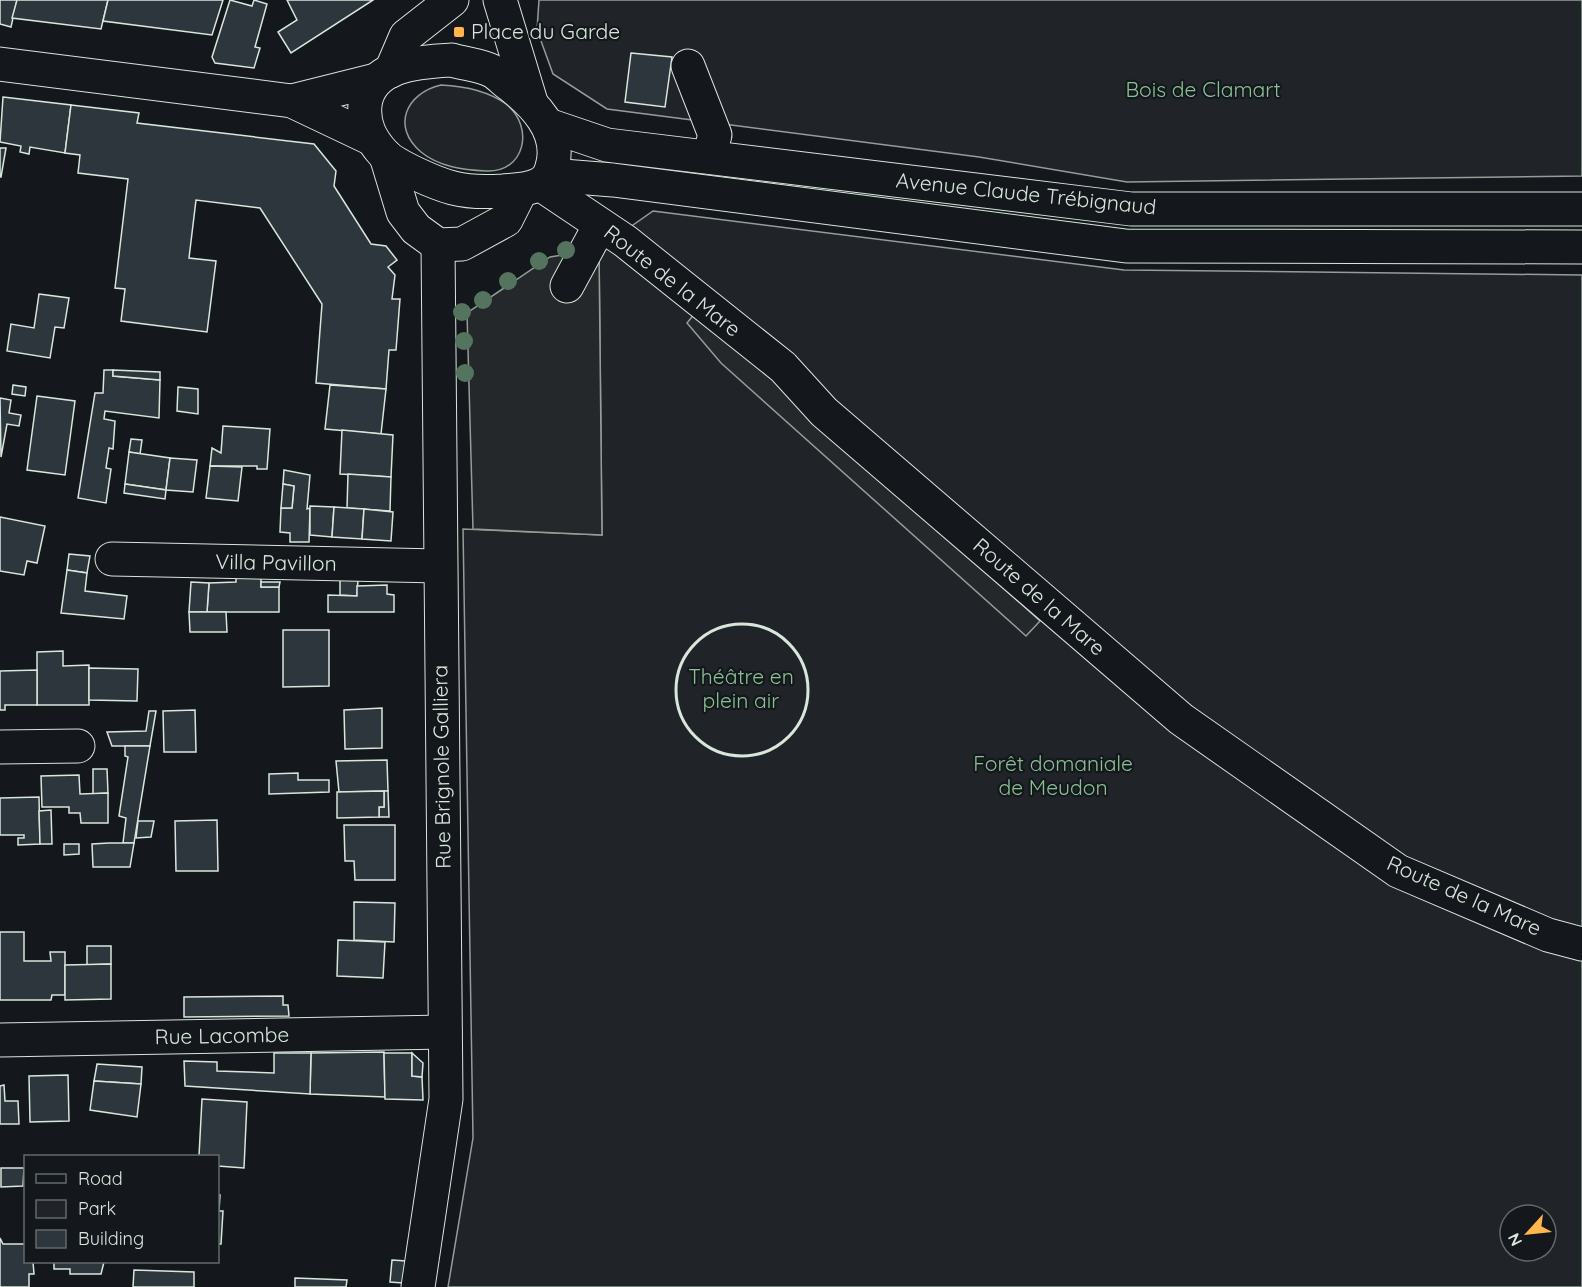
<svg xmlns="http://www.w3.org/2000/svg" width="1582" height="1287" viewBox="0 0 1582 1287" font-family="Quicksand,sans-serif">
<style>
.green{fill:#202428;stroke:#939e99;stroke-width:1.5;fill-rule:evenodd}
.parking{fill:#24282b;stroke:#939e99;stroke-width:1.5}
.building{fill:#2c363c;stroke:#d8e6dc;stroke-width:1.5}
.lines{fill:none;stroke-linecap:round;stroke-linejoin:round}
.minor-casing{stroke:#d8e6dc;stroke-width:35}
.major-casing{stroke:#d8e6dc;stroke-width:35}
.minor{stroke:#14181c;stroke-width:33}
.major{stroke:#14181c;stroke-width:33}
.wall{stroke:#d8e6dc;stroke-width:3}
.tree{fill:#55745f}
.poi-dot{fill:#ffb74d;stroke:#14181c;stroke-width:2}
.labels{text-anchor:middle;stroke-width:4.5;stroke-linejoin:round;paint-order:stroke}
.poi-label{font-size:21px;fill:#d8e6dc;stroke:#14181c;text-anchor:start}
.park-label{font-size:21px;fill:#8ac095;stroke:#14181c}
.street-label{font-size:21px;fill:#d8e6dc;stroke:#14181c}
</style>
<rect width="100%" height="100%" fill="#14181c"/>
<!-- green -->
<g class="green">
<polygon points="539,0 1582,0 1582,176 1127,182 979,157 607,109 553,74 537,30"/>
<path d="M441 85C462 86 488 91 506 104 535 127 525 173 486 171 464 170 439 167 421 152 391 127 406 93 441 85Z"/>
<path d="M653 211 1124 270 1582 275V1287H448L473 1138 463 529 602 535 599 249ZM1510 1215H1546V1251H1510Z"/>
</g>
<!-- parking -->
<g class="parking">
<polygon points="599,249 602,535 473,529 467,313 550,257"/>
<polygon points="696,312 733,344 1040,621 1026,636 721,363 687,323"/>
</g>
<!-- building -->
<g class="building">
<polygon points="0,0 17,0 11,27 0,24"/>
<polygon points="17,0 108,0 101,29 12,18"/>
<polygon points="108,0 223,0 212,35 103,21"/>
<polygon points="230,0 252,6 254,0 267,4 255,47 260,48 254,68 215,63 212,57"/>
<polygon points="373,0 291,53 278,32 297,20 287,0"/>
<polygon points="631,53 672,57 665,107 625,102"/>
<polygon points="3,97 71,105 65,153 30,147 29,154 20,152 21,146 0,142"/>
<polygon points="71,105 139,113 137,123 314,144 336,171 334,186 371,244 386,246 397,260 388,267 395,275 392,299 400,299 396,350 389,350 386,389 316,383 322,304 260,208 196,200 189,258 216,261 207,332 121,321 125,289 115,288 128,179 78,173 80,155 65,153"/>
<polygon points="0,148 6,148 1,177 0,177"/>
<polygon points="39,294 69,298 64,328 55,327 50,358 7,351 11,324 34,328"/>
<polygon points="104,370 113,370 113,376 160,380 159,418 105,411 104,419 115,421 113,449 109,448 106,468 111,469 106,503 78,498 95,393 103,393"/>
<polygon points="113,370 160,372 160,380 113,376"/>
<polygon points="13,385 26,387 25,396 12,394"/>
<polygon points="330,385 386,389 381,434 325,429"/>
<polygon points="178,387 198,389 198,414 177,411"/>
<polygon points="37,396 75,401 65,475 27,470"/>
<polygon points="0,398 11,400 9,413 21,415 19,426 7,424 1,457"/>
<polygon points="223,426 270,429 267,469 257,469 257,466 210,466 212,448 221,453"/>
<polygon points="342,430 393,435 391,477 340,474"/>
<polygon points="131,439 142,440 140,454 129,452"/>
<polygon points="129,452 170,458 166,490 125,484"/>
<polygon points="170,458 197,460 193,492 166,490"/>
<polygon points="210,466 242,467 238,501 206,498"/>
<polygon points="284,470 310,475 307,509 310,508 309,542 290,542 290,533 280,532 281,508 292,508 294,486 283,484"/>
<polygon points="348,474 391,477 390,511 347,508"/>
<polygon points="125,484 166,490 165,499 124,493"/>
<polygon points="283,484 294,486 292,508 281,508"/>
<polygon points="310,506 334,507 332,537 310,535"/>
<polygon points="334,507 364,509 362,539 332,537"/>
<polygon points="364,509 393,512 391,541 362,539"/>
<polygon points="0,517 45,526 37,563 27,561 24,575 0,571"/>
<polygon points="69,554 90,556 87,573 67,570"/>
<polygon points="67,570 87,573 85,591 127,596 124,619 61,613"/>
<polygon points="261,577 261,587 279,587 279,612 207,612 209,583 236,582 236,578"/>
<polygon points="340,579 358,579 357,596 340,595"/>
<polygon points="191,582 209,583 207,612 189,612"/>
<polygon points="261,582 280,582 279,587 261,587"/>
<polygon points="387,585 387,594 394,595 394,612 328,612 328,595 357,596 357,586"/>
<polygon points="189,612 226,612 227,632 190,632"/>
<polygon points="283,630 329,630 329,686 283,687"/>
<polygon points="63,651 63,666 89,665 89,705 37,705 37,652"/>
<polygon points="89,668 138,669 137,701 89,700"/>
<polygon points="37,670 37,705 5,705 5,710 0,710 0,671"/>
<polygon points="382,708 382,748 345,749 344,710"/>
<polygon points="195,710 196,752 164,752 163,711"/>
<polygon points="149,711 156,711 150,746 112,746 107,732 146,731"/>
<polygon points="125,746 150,746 134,843 123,843 126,818 119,816 128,757 125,756"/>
<polygon points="387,760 388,791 339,792 336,761"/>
<polygon points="93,769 107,769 108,793 93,794"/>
<polygon points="298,773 298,780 329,780 329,792 269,794 269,774"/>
<polygon points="79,775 80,794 108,793 108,823 81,823 80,813 69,813 69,807 42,807 41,776"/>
<polygon points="384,791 388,791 389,817 379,817 379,807 384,807"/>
<polygon points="384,791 384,807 379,807 379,817 337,818 337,792"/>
<polygon points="39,797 40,844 18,845 18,838 24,838 24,835 0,835 0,798"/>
<polygon points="51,810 52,844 40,844 39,811"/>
<polygon points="217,820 218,871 176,871 175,821"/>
<polygon points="138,821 154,821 151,837 136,838"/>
<polygon points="344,825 395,825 395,880 355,880 354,861 345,861"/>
<polygon points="109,843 134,843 130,867 93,867 92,844"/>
<polygon points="64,844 79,844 79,854 64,855"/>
<polygon points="354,902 395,903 394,942 354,940"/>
<polygon points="0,932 24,932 24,961 51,961 50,952 65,952 65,995 52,995 51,1000 0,1000"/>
<polygon points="338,940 385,942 383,978 337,976"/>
<polygon points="87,946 111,946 111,964 87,965"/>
<polygon points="111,964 111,999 65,1000 65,965"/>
<polygon points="283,996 283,1005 288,1005 289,1016 184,1017 184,997"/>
<polygon points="384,1052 385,1097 310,1094 311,1053"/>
<polygon points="274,1053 311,1053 310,1094 185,1086 184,1061 217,1062 217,1071 274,1073"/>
<polygon points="384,1053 412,1053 412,1076 422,1077 423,1100 385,1099"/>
<polygon points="412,1053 423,1063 422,1077 412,1076"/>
<polygon points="97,1064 142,1067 141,1084 94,1081"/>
<polygon points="68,1075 69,1121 30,1122 29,1076"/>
<polygon points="94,1081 141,1084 137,1117 90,1110"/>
<polygon points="4,1085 5,1101 18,1101 19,1124 0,1124 0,1086"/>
<polygon points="202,1099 247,1102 244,1168 218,1166 218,1156 199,1156"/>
<polygon points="1,1168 24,1168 23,1186 1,1187"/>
<polygon points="218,1195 220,1195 219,1211 223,1211 221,1244 218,1244"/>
<polygon points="0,1238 3,1244 26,1244 26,1262 33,1262 34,1274 29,1274 29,1287 0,1287"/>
<polygon points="392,1260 406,1261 403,1283 390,1282"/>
<polygon points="54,1262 104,1262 101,1274 70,1274 70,1269 54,1269"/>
<polygon points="134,1270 194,1272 194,1287 133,1287"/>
<polygon points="295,1278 347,1280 346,1287 295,1287"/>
</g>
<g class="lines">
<!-- minor casing -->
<g class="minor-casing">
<g id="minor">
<polyline points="500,0 531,102"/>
<polyline points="688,66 715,135 709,156"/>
<polyline points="391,71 406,36 452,0"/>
<polyline points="386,156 403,212 416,229 438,245 462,244 506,220 521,190"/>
<polyline points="540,184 625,241 783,367 824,412 1181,719 1398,871 1548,935 1582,944"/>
<polyline points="567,286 600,225"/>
<polyline points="112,559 439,566"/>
<polyline points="0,747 78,746"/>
<polyline points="0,1040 445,1032"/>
<polyline points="418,1287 446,1099 438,245"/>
</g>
</g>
<!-- major casing -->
<g class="major-casing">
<g id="major">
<path d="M452 60C465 64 480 65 492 71 498 74 504 81 510 85 534 104 560 130 553 163 551 173 548 180 538 185 527 190 514 190 503 191 488 192 468 192 453 188 437 184 395 166 384 154 371 140 363 125 365 105 370 64 419 62 452 60Z"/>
<polyline points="0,64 292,101 372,139"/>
<polyline points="292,101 376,80"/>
<polyline points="548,125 607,145 1131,209 1582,209"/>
<polyline points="550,175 613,180 1126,246 1582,247"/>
</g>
</g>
<!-- minor -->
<use href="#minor" class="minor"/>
<!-- major -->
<use href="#major" class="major"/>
<!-- wall -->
<circle class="wall" cx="742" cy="690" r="66"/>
</g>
<!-- trees -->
<g class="tree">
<circle cx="566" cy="250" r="9"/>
<circle cx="539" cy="261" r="9"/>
<circle cx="508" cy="281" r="9"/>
<circle cx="483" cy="300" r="9"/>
<circle cx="462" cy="312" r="9"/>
<circle cx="464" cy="341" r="9"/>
<circle cx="465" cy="373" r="9"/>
</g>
<!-- markers -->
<rect class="poi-dot" x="453" y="26" width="12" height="12" rx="3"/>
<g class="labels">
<!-- poi labels -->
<g class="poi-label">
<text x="471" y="39">Place du Garde</text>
</g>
<!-- park labels -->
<g class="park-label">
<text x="1203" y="97">Bois de Clamart</text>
<text x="741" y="684">Théâtre en<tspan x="741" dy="24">plein air</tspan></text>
<text x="1053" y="771">Forêt domaniale<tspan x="1053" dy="24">de Meudon</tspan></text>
</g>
<!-- street labels -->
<g class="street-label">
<text transform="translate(1026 194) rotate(6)" y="7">Avenue Claude Trébignaud</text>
<text transform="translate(672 281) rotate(38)" y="7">Route de la Mare</text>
<text transform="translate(276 563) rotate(1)" y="7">Villa Pavillon</text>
<text transform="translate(1039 597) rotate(41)" y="7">Route de la Mare</text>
<text transform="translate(442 767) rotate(-91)" y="7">Rue Brignole Galliera</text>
<text transform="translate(1464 896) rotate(24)" y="7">Route de la Mare</text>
<text transform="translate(222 1036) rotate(-1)" y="7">Rue Lacombe</text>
</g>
</g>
<!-- legend -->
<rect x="24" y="1155" width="195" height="108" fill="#14181c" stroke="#626a69" stroke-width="1.5"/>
<rect x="36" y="1174" width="30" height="9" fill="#14181c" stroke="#626a69" stroke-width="1.5"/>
<text x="78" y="1185" font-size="18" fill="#d8e6dc">Road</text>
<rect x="36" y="1200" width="30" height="18" fill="#202428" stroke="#626a69" stroke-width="1.5"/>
<text x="78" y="1215" font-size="18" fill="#d8e6dc">Park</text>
<rect x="36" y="1230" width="30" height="18" fill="#2c363c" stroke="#626a69" stroke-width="1.5"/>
<text x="78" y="1245" font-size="18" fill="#d8e6dc">Building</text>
<!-- north arrow -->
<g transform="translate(1528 1233) rotate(243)"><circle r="28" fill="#14181c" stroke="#626a69" stroke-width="1.5"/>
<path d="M0-4.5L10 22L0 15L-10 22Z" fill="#ffb74d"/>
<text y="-9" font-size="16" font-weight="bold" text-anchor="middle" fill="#d8e6dc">N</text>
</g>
</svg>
